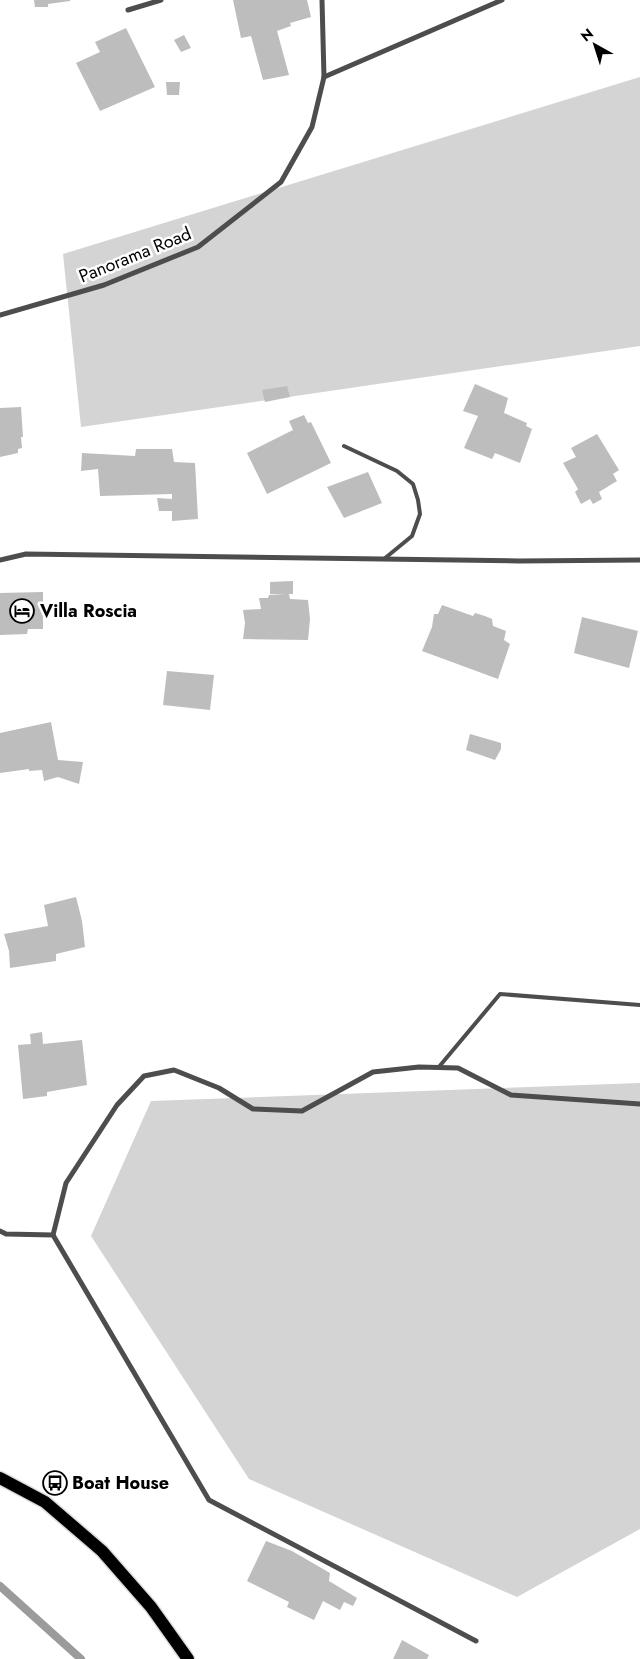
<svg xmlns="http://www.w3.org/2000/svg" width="640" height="1659" viewBox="0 0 640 1659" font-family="Jost,sans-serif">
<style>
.green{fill:#d4d4d4}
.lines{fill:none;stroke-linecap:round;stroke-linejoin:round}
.stream{stroke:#9b9b9b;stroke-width:8}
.building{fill:#bdbdbd}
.primary-casing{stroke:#dbdbdb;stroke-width:15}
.lane{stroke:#4d4d4d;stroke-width:4}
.street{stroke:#4d4d4d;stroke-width:5}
.primary{stroke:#000;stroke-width:12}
.labels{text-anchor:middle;stroke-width:5;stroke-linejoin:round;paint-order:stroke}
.street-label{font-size:18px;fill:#000;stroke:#fff}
.poi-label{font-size:18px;font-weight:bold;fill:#000;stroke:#fff;text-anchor:start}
</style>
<rect width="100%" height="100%" fill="#fff"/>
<!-- green -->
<g class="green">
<polygon points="640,77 640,346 81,427 63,254"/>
<polygon points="640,1083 640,1529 517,1597 249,1479 91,1236 151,1101"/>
</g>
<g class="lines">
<!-- stream -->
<polyline class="stream" points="0,1586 81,1659"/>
</g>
<!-- building -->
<g class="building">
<polygon points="34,0 70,0 70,1 48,4 48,7 35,7"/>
<polygon points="233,0 307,0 311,17 290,23 291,26 277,31 289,75 263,80 251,36 241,38"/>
<polygon points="126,28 155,87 100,111 76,63 100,52 95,42"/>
<polygon points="184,35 191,48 181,52 174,40"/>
<polygon points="166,82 180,82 179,95 167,95"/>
<polygon points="475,384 508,398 504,413 527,423 526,426 532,429 520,463 495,453 492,459 464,448 478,416 463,411"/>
<polygon points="287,386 290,397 265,402 262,390"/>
<polygon points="21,407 23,437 21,437 22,448 18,449 18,453 0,457 0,408"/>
<polygon points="304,415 308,423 311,422 331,463 267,494 247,453 293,430 289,421"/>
<polygon points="597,434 619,470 613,474 617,481 599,492 602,499 593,504 590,499 581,504 575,492 578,489 563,463 576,457 571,448"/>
<polygon points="136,449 172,449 174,462 195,463 198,519 172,521 172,511 159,511 157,498 172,499 172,494 100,496 98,469 81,471 82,453 135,456"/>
<polygon points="368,472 382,503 344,518 327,487"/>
<polygon points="293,581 293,594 289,594 290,599 308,600 310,619 308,640 243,639 245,623 243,610 261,609 259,598 268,598 269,595 285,594 270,594 270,582"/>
<polygon points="43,592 43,629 28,629 27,634 0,635 0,593"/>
<polygon points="442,605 473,616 475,613 485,616 492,619 493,626 506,631 504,640 510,644 498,679 422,651 432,627 434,614 438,614"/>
<polygon points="582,617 638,631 629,668 574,653"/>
<polygon points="167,671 214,675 210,710 163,705"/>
<polygon points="51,722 58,760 83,762 79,784 58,777 44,781 42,770 29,771 29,769 0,773 0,733"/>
<polygon points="470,734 501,743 501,749 495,760 466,750"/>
<polygon points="76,897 82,921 85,947 56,954 56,961 10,968 9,951 4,934 48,926 44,905"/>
<polygon points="42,1032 43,1044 82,1040 87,1085 47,1092 47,1096 23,1099 18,1045 31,1044 30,1034"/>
<polygon points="266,1541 292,1551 330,1573 329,1581 357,1598 353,1606 344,1602 340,1610 323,1601 314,1620 287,1607 289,1602 247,1581"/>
<polygon points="402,1640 429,1655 427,1659 393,1659"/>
</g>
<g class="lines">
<!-- primary casing -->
<g class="primary-casing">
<polyline id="primary" points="0,1478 45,1502 102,1551 151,1607 188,1659"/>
</g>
<!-- lane -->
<g class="lane">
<polyline points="344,446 397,471 413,484 418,500 420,514 412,536 384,559"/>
<polyline points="438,1068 500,994 640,1005"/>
</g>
<!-- street -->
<g class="street">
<polyline points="128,10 161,0"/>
<polyline points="324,77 502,0"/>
<polyline points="0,315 104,285 198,247 281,182 312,127 324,77 322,0"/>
<polyline points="0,560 26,554 519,561 640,560"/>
<polyline points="0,1231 6,1234 53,1235 209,1500 476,1641"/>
<polyline points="53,1235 66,1183 117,1105 144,1076 174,1070 219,1088 253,1109 302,1111 373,1072 419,1067 458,1068 511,1095 640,1104"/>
</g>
<!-- primary -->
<use href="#primary" class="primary"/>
</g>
<!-- icons -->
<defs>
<g id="hotel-ring" transform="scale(1.25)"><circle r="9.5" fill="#fff" stroke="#000" stroke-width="1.5"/><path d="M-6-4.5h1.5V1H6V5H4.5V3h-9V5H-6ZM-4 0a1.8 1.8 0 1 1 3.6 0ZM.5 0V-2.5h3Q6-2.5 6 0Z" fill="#000"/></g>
<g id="bus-ring" transform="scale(1.25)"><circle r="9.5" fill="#fff" stroke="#000" stroke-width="1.5"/><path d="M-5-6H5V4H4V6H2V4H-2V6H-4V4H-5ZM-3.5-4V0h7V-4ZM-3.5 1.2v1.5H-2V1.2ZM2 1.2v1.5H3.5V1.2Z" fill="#000"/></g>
</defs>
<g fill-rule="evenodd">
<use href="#hotel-ring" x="22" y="611"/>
<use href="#bus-ring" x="55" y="1483"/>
</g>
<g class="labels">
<!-- street labels -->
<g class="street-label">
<text transform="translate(135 255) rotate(-22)" y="6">Panorama Road</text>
</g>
<!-- poi labels -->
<g class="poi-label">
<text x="40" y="617">Villa Roscia</text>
<text x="72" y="1489">Boat House</text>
</g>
</g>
<!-- north arrow -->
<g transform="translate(595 45) rotate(321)" stroke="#ffffff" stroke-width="4" paint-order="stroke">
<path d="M0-4L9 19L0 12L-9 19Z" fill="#000000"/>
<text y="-8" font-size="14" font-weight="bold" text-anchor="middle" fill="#000000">N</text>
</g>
</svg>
